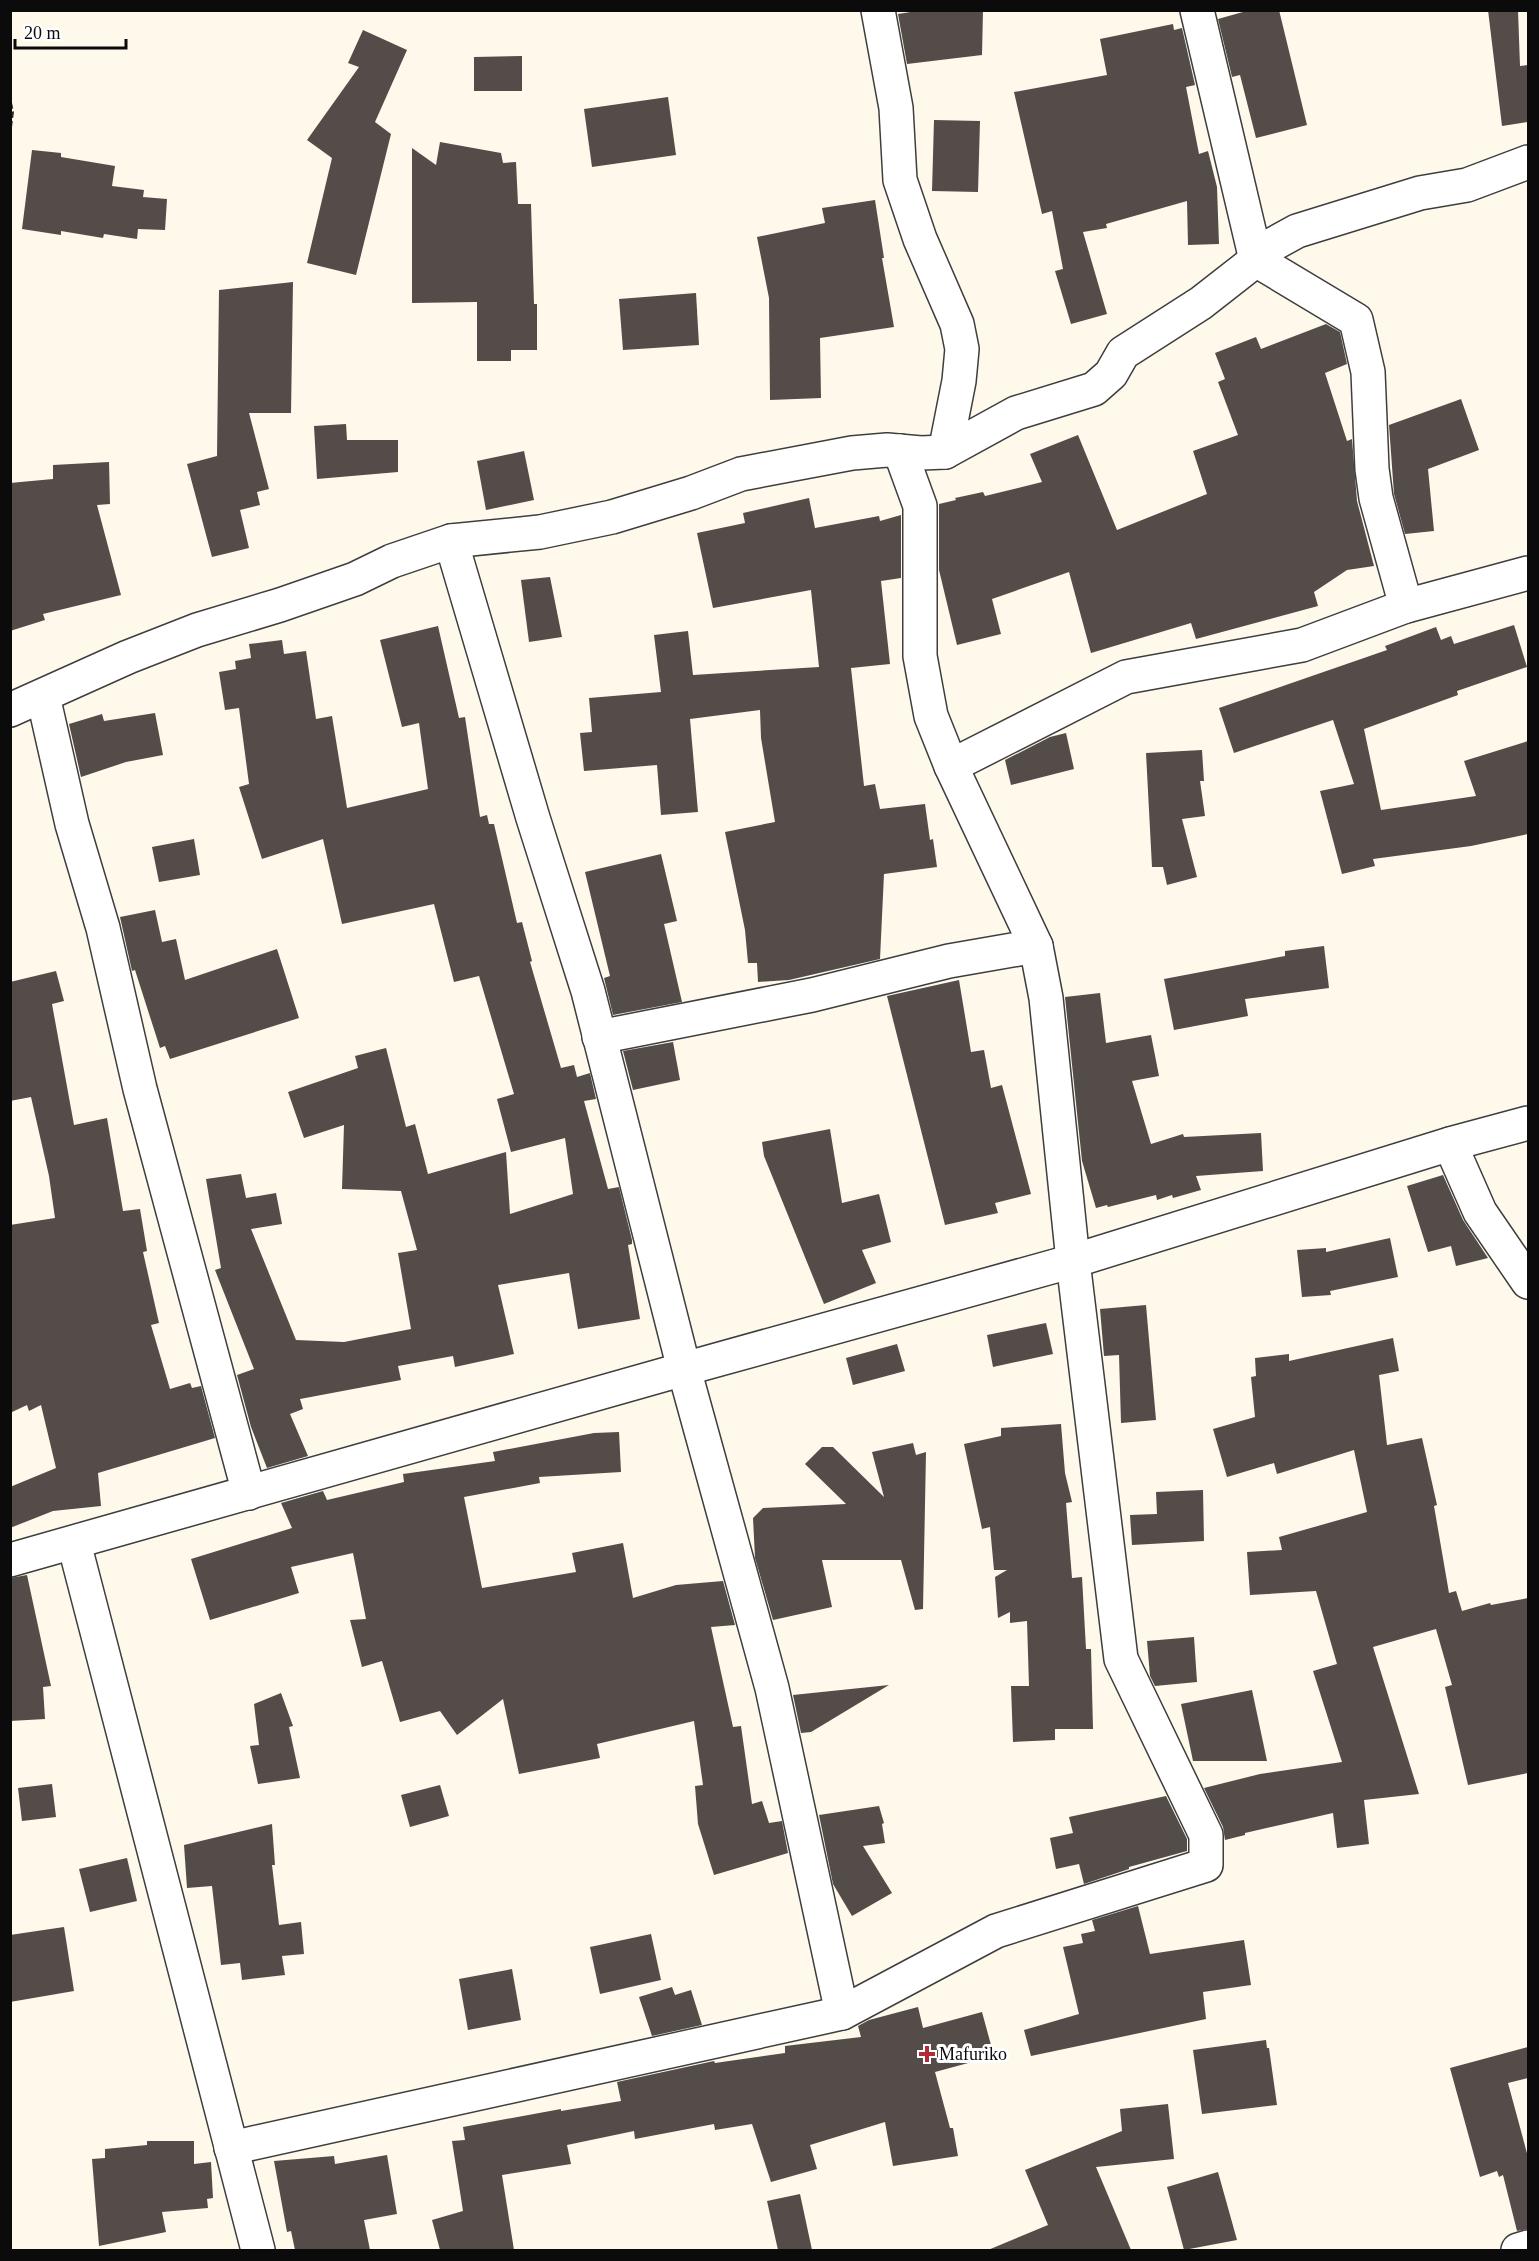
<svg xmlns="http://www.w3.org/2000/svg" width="1539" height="2261" viewBox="0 0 1539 2261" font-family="'Times New Roman',serif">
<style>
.building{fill:#534c48}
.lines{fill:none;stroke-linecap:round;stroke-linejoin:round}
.minor-casing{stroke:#3e3e3e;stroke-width:36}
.path{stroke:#2d2d2d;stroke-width:4;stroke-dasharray:6 3;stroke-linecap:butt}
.minor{stroke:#fff;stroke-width:33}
.poi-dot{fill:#b22c36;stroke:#fff;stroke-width:2}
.labels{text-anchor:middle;stroke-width:6;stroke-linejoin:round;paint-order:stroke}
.poi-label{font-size:18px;fill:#0b0b0b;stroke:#fff;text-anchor:start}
</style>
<rect width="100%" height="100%" fill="#fef9ea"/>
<!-- building -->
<g class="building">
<polygon points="923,10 983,10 982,55 907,64 898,14"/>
<polygon points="1250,10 1279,10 1307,125 1256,138 1240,75 1232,77 1218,19"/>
<polygon points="1488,10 1518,10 1520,66 1528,65 1528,122 1502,126"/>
<polygon points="1173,24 1174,30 1182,28 1195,85 1186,87 1199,154 1208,151 1217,187 1219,244 1188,245 1187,201 1106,224 1107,228 1083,232 1107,314 1071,324 1055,271 1063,269 1052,211 1042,214 1014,92 1107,75 1100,39"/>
<polygon points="363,30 407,50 375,122 391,134 356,275 307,263 332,158 307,140 359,67 348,63"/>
<polygon points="522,56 522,91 474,91 474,57"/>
<polygon points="668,97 676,155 592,167 584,109"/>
<polygon points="934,120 980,121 978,192 932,191"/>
<polygon points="440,142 501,153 503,163 516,162 518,204 531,204 534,304 537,304 537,350 511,350 511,361 477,361 477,302 412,303 412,148 436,165"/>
<polygon points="32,150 61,153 61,157 115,166 112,186 144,190 143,197 167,199 165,230 138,229 137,239 104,234 103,238 61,231 61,235 22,229"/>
<polygon points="875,200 884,258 882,258 894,327 820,338 821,398 770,400 769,298 757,237 825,223 822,208"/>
<polygon points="293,282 291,413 249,413 269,489 257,492 260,505 240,510 249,548 212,557 187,464 217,456 219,290"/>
<polygon points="696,293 699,345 623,350 619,299"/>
<polygon points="1326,324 1340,332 1347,364 1325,373 1347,441 1352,439 1357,501 1374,566 1347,570 1314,592 1318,606 1196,639 1191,623 1091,653 1069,572 992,599 1001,634 957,645 939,570 939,504 956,500 955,498 983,492 985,496 1042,482 1030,454 1078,435 1117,530 1207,494 1193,451 1238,435 1218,382 1225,379 1215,353 1256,337 1261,349"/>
<polygon points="1461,399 1479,450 1428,469 1434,531 1405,534 1394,494 1389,425"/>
<polygon points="346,424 347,440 398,440 398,472 317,479 314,426"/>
<polygon points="524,451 534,500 486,510 477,461"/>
<polygon points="109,462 110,504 97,505 121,595 43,614 45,620 10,631 10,483 53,479 53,465"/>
<polygon points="809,498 815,528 879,516 880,521 901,515 901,578 881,581 890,664 851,668 864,786 875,784 880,809 925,804 930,840 933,839 937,867 884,874 880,959 789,980 758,982 757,963 748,963 745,930 725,832 775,822 761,738 760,710 690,719 698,812 661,815 657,765 584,771 580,733 592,732 589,698 661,692 654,635 688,631 693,675 819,667 811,590 713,608 697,533 745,523 743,513"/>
<polygon points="550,577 562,637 529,642 521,580"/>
<polygon points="1514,625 1527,667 1457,691 1458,695 1364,729 1381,810 1476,796 1464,761 1528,741 1528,834 1471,846 1373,859 1375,866 1342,874 1320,791 1354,784 1333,720 1234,753 1219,708 1387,650 1385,646 1436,627 1441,640 1451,636 1454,644"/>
<polygon points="438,626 459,718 465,717 480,817 487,815 489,824 494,824 517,923 522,922 532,961 530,962 561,1068 574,1065 577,1077 590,1073 596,1099 584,1101 608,1189 619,1187 632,1240 632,1244 628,1245 640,1319 578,1329 569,1273 498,1285 514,1354 455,1367 453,1356 398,1366 401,1380 300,1399 303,1409 290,1414 308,1456 267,1468 251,1427 237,1375 254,1369 215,1270 221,1268 206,1179 241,1174 246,1198 276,1193 282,1224 251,1229 296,1340 344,1342 411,1329 398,1253 417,1250 401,1191 342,1189 344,1125 304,1138 288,1092 358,1068 355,1056 386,1048 406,1127 415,1124 428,1174 506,1152 510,1214 573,1194 565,1138 511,1152 497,1099 514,1094 479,976 454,982 434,904 342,924 323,839 262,859 239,787 249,784 239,708 225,710 219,672 236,669 235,661 251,658 249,644 282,640 284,654 306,651 316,719 332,716 347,808 428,789 419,723 402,727 380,640"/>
<polygon points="155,713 163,755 126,762 81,777 69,724 102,714 104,721"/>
<polygon points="1066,733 1074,769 1011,785 1005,760 1050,737"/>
<polygon points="1202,750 1204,781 1200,781 1205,816 1182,819 1197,877 1167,885 1163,867 1152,867 1146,753"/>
<polygon points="194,839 200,875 159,882 152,847"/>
<polygon points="661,854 677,921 664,924 682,1002 613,1015 604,978 610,976 585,872"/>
<polygon points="155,910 162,942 176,939 185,980 277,949 299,1018 170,1059 165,1046 160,1048 135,970 132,971 120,917"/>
<polygon points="1324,946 1329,988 1245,999 1248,1016 1174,1030 1164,979 1285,956 1285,951"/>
<polygon points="56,971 64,1001 52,1004 74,1125 107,1118 123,1211 140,1209 147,1251 143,1252 159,1323 151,1325 170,1389 190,1383 192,1388 201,1386 215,1438 98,1473 101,1506 53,1511 10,1528 10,1487 56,1468 41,1405 29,1411 27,1405 10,1413 10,1225 55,1218 49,1176 31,1097 10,1101 10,982"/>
<polygon points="959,980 971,1052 984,1050 991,1088 1002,1085 1031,1194 995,1203 998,1213 945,1225 887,996"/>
<polygon points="1100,993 1106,1043 1151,1035 1159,1076 1132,1081 1151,1144 1183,1134 1184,1137 1261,1133 1263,1171 1196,1176 1201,1190 1173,1198 1172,1195 1157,1200 1156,1195 1108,1207 1107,1205 1096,1208 1082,1161 1065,997"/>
<polygon points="673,1042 680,1080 633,1090 623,1051"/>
<polygon points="830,1129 842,1203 879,1194 891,1242 862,1250 876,1283 824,1304 764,1156 762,1142"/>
<polygon points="1443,1175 1463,1220 1488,1258 1456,1266 1451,1246 1428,1252 1407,1186"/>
<polygon points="1390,1238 1398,1277 1330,1291 1331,1295 1302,1297 1297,1250 1326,1248 1326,1252"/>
<polygon points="1146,1305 1156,1420 1121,1423 1119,1355 1104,1356 1100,1309"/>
<polygon points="1046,1323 1053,1354 993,1367 987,1335"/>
<polygon points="1393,1338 1399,1371 1379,1375 1387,1445 1422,1438 1437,1505 1434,1506 1449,1593 1456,1591 1462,1611 1490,1603 1491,1605 1528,1598 1528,1773 1468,1785 1445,1687 1452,1685 1436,1629 1373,1647 1419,1794 1364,1800 1369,1844 1337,1848 1333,1813 1245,1833 1245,1835 1225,1840 1223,1827 1204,1788 1260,1774 1342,1762 1313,1671 1337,1664 1316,1591 1250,1595 1247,1552 1282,1550 1279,1537 1367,1512 1354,1450 1277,1474 1274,1463 1227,1477 1213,1429 1255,1417 1251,1377 1256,1376 1255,1358 1289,1354 1289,1361"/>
<polygon points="897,1344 905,1371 853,1385 846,1358"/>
<polygon points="1061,1424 1065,1473 1072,1502 1066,1503 1072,1578 1082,1577 1086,1649 1091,1649 1093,1729 1055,1729 1055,1740 1013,1742 1011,1686 1029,1686 1027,1621 1010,1623 1010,1612 998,1618 995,1577 1007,1570 994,1570 990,1527 982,1529 964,1444 1001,1436 1001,1428"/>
<polygon points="619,1432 621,1472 539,1477 540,1483 464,1497 482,1588 576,1572 572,1553 623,1543 633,1598 676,1585 723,1581 735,1625 711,1627 733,1727 741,1726 752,1804 762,1801 769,1823 782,1821 788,1853 714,1875 698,1824 695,1786 703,1785 694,1721 597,1744 600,1758 519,1774 503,1699 457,1735 440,1711 400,1722 382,1661 362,1667 350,1620 366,1619 353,1553 291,1567 299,1593 210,1620 191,1559 292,1528 281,1503 323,1491 327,1500 404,1482 403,1474 495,1461 493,1452 594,1433"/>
<polygon points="913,1443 916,1455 926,1452 923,1609 915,1610 901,1560 822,1560 832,1607 773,1620 755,1558 753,1518 763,1508 846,1504 805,1464 822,1447 833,1447 884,1497 872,1452"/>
<polygon points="1203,1490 1204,1541 1132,1545 1130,1515 1157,1514 1156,1492"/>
<polygon points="27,1575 51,1686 43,1687 45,1719 10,1721 10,1578"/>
<polygon points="1194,1637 1197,1682 1155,1686 1150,1676 1147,1641"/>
<polygon points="889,1685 811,1732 801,1733 793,1695"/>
<polygon points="1252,1690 1267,1761 1193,1761 1181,1704"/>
<polygon points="281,1693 293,1726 289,1727 300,1778 258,1784 250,1746 259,1745 254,1704"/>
<polygon points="52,1784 56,1817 22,1821 18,1788"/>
<polygon points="440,1785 449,1816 410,1827 401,1795"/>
<polygon points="1166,1796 1187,1839 1187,1851 1129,1867 1129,1869 1084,1884 1079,1864 1056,1869 1050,1838 1073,1833 1069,1817"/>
<polygon points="879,1806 884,1823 882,1824 885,1843 863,1846 892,1893 852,1916 833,1884 819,1815"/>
<polygon points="272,1824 275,1865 272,1865 279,1925 301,1922 304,1954 282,1956 285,1975 242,1980 240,1963 221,1965 212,1886 187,1888 184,1845"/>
<polygon points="127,1858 137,1901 90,1912 79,1869"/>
<polygon points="1138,1906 1150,1954 1244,1940 1251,1985 1203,1992 1206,2019 1031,2056 1024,2030 1079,2014 1063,1947 1083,1943 1081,1934 1095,1931 1092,1920"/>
<polygon points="64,1927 74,1991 10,2002 10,1935"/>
<polygon points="651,1934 661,1980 600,1994 590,1947"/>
<polygon points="512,1969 521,2020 468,2030 459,1979"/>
<polygon points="672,1987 675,1995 691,1990 702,2025 652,2036 639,1997"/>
<polygon points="918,2007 923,2028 982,2012 994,2056 935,2072 950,2128 953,2128 958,2156 893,2166 885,2122 810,2145 817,2169 771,2182 752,2124 715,2130 714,2124 635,2139 634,2131 567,2145 571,2164 502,2175 514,2250 440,2250 432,2220 463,2211 452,2141 465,2140 463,2127 561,2109 561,2111 621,2101 617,2082 714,2061 715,2063 785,2053 785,2046 861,2037 858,2026 869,2020"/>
<polygon points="1266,2040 1267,2048 1269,2048 1277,2105 1202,2114 1193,2050"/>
<polygon points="1528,2047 1528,2078 1508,2083 1528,2157 1528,2229 1517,2231 1503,2175 1499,2177 1497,2171 1480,2177 1450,2068"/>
<polygon points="1168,2104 1174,2159 1096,2167 1131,2250 988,2250 1048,2225 1025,2170 1122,2131 1120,2109"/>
<polygon points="147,2141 194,2141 194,2164 211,2162 213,2198 207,2199 208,2208 162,2212 166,2232 99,2246 92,2159 105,2158 105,2149 147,2145"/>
<polygon points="387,2155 397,2214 364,2220 370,2250 295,2250 291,2231 287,2232 274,2161 334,2156 335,2164"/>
<polygon points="1218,2172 1237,2240 1184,2250 1167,2187"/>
<polygon points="800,2194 812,2250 778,2250 767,2201"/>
</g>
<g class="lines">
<!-- minor casing -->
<g class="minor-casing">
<g id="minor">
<polyline points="878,10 896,108 900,180 920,239 957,324 962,349 959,381 945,452"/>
<polyline points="1197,10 1256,260 1356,320 1368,372 1372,469 1376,498 1406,606"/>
<polyline points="451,541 533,818 588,991 684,1369 772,1688 842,2013"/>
<polyline points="43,696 72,824 103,928 140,1089 249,1493"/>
<polyline points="10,710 128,657 197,630 280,605 355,579 392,561 451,541 540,532 612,517 691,493 741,474 852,453 887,450 921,453 945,452 1016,413 1094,389 1111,374 1123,353 1201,303 1256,260 1268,247 1297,231 1420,193 1467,185 1528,162"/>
<polyline points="951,766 1126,677 1302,645 1406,606 1528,573"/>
<polyline points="599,1037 812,995 949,961 1036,946"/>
<polyline points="1450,1144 1480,1212 1528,1282"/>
<polyline points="74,1543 258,2250"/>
<polyline points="10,1560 684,1369 1073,1261 1450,1144 1528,1123"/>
<polyline points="231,2148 842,2013 996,1931 1206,1865 1206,1835 1121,1659 1073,1261 1046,998 1036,946 951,766 931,716 920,656 920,506 900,451"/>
<polyline points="1518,2250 1528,2247"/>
</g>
</g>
<!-- path -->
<polyline class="path" points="10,103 12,112 10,127"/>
<!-- minor -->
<use href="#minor" class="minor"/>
</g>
<!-- markers -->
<path class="poi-dot" d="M924 2045h6v6h6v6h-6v6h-6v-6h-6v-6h6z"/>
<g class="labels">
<!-- poi labels -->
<g class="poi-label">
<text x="939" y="2060">Mafuriko</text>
</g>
</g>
<!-- border -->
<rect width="1539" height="2261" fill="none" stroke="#0b0b0b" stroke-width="24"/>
<!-- scale -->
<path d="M15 39v9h111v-9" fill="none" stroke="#0b0b0b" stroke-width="3"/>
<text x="24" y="39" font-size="18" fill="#0b0b0b" stroke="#ffffff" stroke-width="4.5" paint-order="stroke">20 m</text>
</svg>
